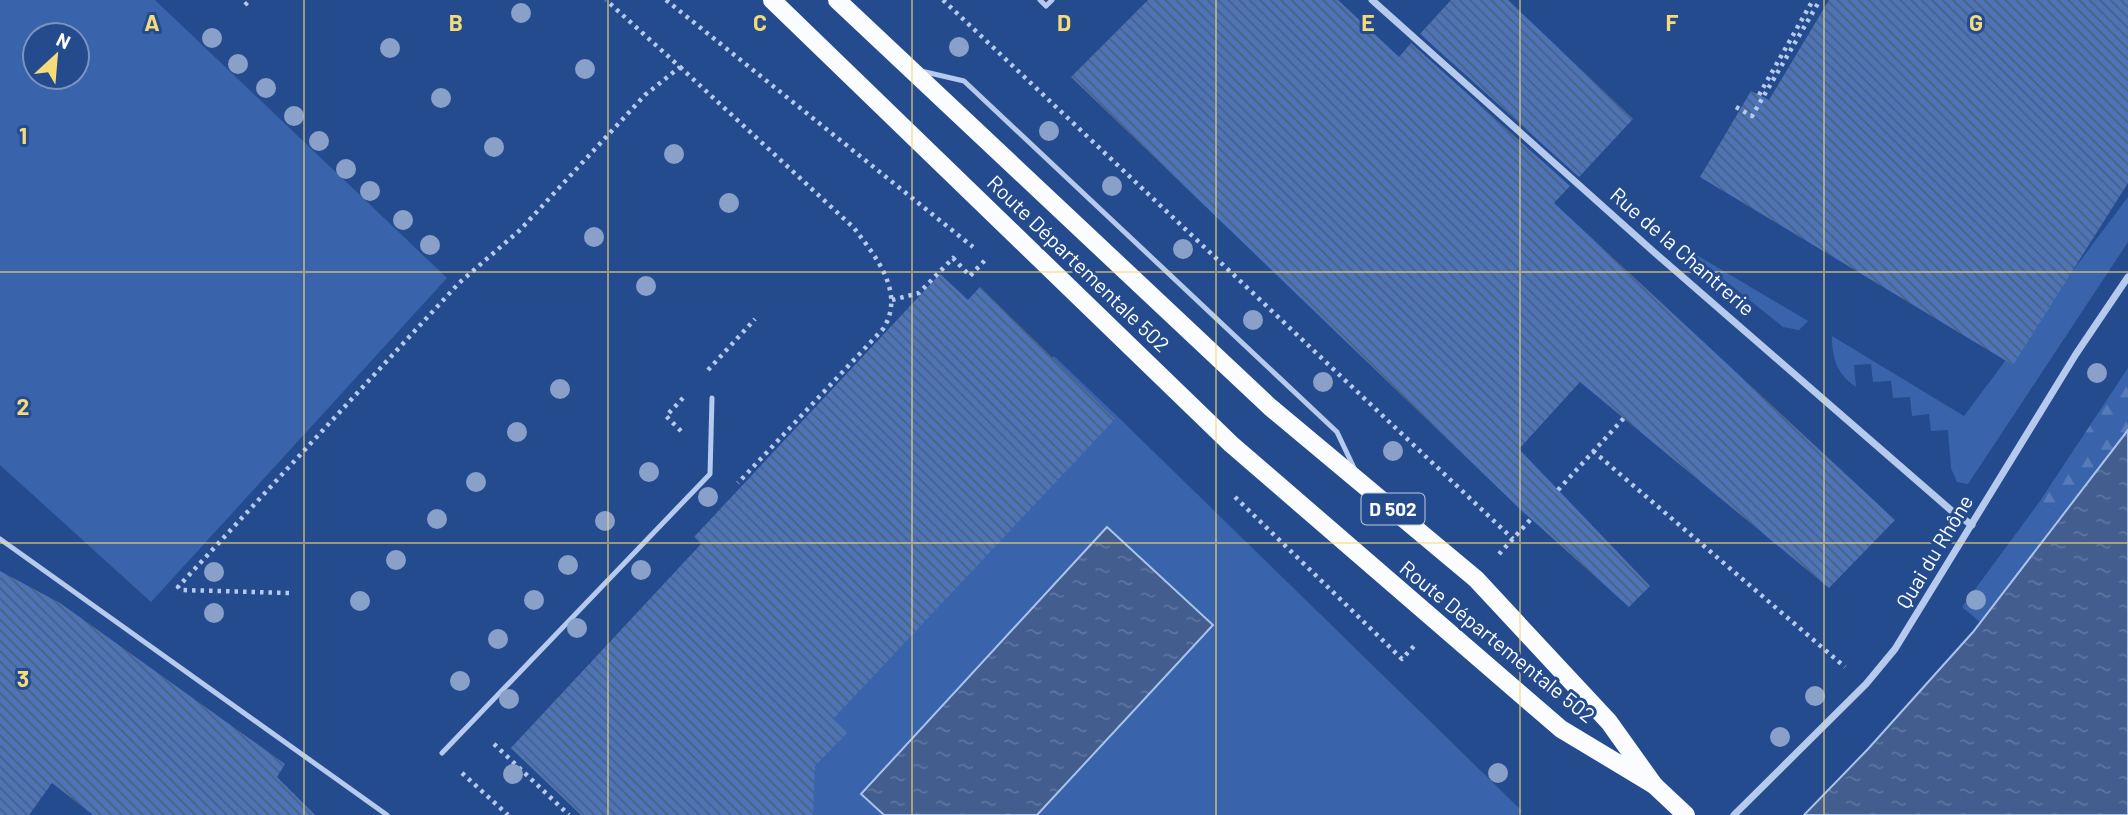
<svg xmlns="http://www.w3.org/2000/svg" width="2128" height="815" viewBox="0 0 2128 815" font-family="Barlow,sans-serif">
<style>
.green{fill:#3964ac;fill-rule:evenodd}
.forest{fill:url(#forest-firs)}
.water{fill:url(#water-ripples);stroke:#a9c4ec;stroke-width:2}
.building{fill:url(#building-back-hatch)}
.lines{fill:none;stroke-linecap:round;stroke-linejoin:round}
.path{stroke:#b5caec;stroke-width:4.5;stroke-dasharray:3.5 5;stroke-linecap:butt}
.lane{stroke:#b5caec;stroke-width:5}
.street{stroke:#b5caec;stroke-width:7}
.primary{stroke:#fafcff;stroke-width:18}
.tree{fill:#89a0c9}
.grid{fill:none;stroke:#f6db79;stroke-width:2;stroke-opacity:0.55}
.labels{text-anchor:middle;stroke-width:6;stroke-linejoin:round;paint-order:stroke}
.shield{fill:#254b8f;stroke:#bec9dd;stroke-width:2}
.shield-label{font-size:19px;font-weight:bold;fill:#fff}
.street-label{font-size:21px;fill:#fff;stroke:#254b8f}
.grid-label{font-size:23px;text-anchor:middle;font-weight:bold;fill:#f6db79;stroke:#254b8f;stroke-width:6;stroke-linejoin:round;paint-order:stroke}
</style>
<defs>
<pattern id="forest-firs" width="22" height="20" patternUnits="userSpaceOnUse" patternTransform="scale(1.75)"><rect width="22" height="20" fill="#3964ac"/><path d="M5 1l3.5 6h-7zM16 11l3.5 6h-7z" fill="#577bb8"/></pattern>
<pattern id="water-ripples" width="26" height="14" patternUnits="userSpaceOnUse" patternTransform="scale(1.75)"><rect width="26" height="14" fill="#425d8e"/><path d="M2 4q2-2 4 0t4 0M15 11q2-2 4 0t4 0" fill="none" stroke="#5e759f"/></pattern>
<pattern id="building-back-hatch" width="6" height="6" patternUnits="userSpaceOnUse" patternTransform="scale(1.75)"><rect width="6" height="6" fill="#4d74b6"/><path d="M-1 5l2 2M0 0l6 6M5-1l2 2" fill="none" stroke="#4c6081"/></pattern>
</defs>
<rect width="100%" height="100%" fill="#254b8f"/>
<!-- green -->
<g class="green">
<path d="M0 0H155L447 278 151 602 0 465ZM35 35H77V77H35Z"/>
<path d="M2128 197V242L1968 484 1957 482 1951 468 1948 430 1931 431 1929 414 1912 416 1910 397 1893 398 1891 381 1873 382 1871 364 1854 365 1856 387C1837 374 1832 359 1832 336L1964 416Z"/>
<polygon points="1683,247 1808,321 1799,330 1783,327"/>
<polygon points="980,287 1052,358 1054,356 1116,415 1522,811 1518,815 581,815 511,748 747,496 917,353"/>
<polygon points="2040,501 2063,515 1980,622 1962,607"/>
</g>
<!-- forest -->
<polygon class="forest" points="2128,368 2128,430 2063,515 2040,501"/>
<!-- water -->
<g class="water">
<polygon points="2128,430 2128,815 1804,815 1868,749 1973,632"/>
<polygon points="1107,527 1213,625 1037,815 884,815 861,794"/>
</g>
<!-- building -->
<g class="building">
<polygon points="1148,0 1338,0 1399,57 1411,43 1570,186 1554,203 1895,520 1829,588 1580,382 1519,449 1650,586 1629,607 1520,509 1071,77"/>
<polygon points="1451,0 1508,0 1633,119 1579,177 1420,34"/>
<polygon points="1829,0 2128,0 2128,183 2013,365 1700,177 1751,91 1769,100"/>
<polygon points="940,274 968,300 980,287 1115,419 833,719 848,732 815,766 813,815 581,815 511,748 701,544 694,537"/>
<polygon points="0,571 60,603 285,764 277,777 315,815 93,815 52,783 29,815 0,815"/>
</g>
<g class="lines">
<!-- path -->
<g class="path">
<polyline points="666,0 973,247"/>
<polyline points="943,0 1513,539"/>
<polyline points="245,5 250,0"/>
<path d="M680 67 854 228C876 257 906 293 883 329L738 483"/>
<polyline points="1759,95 1813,0"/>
<polyline points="1736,107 1752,116 1820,0"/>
<polyline points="892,300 919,293 953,258 970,276 987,258"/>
<polyline points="708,370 755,319"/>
<polyline points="683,398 666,416 684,434"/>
<polyline points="1593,451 1845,667"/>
<polyline points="1558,490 1624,418"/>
<polyline points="1235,497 1402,659 1415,645"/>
<polyline points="1499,554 1531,519"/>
<polyline points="289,593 182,590 178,587 459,283 520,230 645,95 680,67 606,0"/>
<polyline points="494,744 569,815"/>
<polyline points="462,773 508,815"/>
</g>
<!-- lane -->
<g class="lane">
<polyline points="1040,0 1046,6 1052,0"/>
<polyline points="921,71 964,81 1337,432 1355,470"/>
<polyline points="0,539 387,815"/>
<polyline points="442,753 710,474 712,398"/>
</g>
<!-- street -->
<g class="street">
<polyline points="1372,0 1655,253 1953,512 1972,525"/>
<polyline points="1734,815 1866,684 1895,649 2076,354 2128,277"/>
</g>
<!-- primary -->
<g class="primary">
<polyline points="772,0 1231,444 1561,729 1654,785"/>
<polyline points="837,0 1270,407 1476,579 1609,722 1654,785 1686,815"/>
</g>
</g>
<!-- trees -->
<g class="tree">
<circle cx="521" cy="13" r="10"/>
<circle cx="212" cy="38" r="10"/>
<circle cx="959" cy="47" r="10"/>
<circle cx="390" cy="48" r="10"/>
<circle cx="238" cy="64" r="10"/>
<circle cx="585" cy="69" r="10"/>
<circle cx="266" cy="88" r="10"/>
<circle cx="441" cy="98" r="10"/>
<circle cx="294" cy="116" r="10"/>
<circle cx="1049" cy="131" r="10"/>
<circle cx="319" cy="141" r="10"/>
<circle cx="494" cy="147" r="10"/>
<circle cx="674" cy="154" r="10"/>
<circle cx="346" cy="169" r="10"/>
<circle cx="1112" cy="186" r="10"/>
<circle cx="370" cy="191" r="10"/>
<circle cx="729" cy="203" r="10"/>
<circle cx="403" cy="220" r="10"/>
<circle cx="594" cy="237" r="10"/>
<circle cx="430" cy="245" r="10"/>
<circle cx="1183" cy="249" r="10"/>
<circle cx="646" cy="286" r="10"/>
<circle cx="1253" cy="320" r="10"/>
<circle cx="2097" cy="373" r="10"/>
<circle cx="1323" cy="382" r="10"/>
<circle cx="560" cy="389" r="10"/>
<circle cx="517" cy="432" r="10"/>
<circle cx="1393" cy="451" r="10"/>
<circle cx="649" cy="472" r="10"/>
<circle cx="476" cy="482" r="10"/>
<circle cx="708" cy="497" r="10"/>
<circle cx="437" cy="519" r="10"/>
<circle cx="605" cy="521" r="10"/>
<circle cx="396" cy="560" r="10"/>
<circle cx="568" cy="565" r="10"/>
<circle cx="641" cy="570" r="10"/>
<circle cx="214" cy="572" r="10"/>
<circle cx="534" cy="600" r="10"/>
<circle cx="1976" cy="600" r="10"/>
<circle cx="360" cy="601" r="10"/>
<circle cx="214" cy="613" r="10"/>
<circle cx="577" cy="628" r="10"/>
<circle cx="498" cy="639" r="10"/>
<circle cx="460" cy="681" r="10"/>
<circle cx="1815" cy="696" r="10"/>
<circle cx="509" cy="699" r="10"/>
<circle cx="1780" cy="737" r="10"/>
<circle cx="1498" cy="773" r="10"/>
<circle cx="513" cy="774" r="10"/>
</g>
<!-- grid -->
<path class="grid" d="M304 0V815M608 0V815M912 0V815M1216 0V815M1520 0V815M1824 0V815M0 272H2128M0 543H2128"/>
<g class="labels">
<!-- shield labels -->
<rect class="shield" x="1361.5" y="493.5" width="63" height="31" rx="5"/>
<g class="shield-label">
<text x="1393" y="516">D 502</text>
</g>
<!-- street labels -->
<g class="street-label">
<text transform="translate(1682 252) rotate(41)" y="7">Rue de la Chantrerie</text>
<text transform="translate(1078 264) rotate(44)" y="7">Route Départementale 502</text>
<text transform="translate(1935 552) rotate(-59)" y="7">Quai du Rhône</text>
<text transform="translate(1497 642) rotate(39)" y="7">Route Départementale 502</text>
</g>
</g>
<g class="grid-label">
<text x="152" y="31">A</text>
<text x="456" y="31">B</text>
<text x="760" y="31">C</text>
<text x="1064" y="31">D</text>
<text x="1368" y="31">E</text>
<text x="1672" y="31">F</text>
<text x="1976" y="31">G</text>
<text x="23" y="144">1</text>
<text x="23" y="415">2</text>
<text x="23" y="687">3</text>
</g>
<!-- north arrow -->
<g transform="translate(56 56) rotate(26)"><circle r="33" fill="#254b8f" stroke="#7c93bc" stroke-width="2"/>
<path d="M0-5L12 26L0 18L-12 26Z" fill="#f6db79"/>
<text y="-10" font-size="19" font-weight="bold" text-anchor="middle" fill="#ffffff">N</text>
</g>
</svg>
